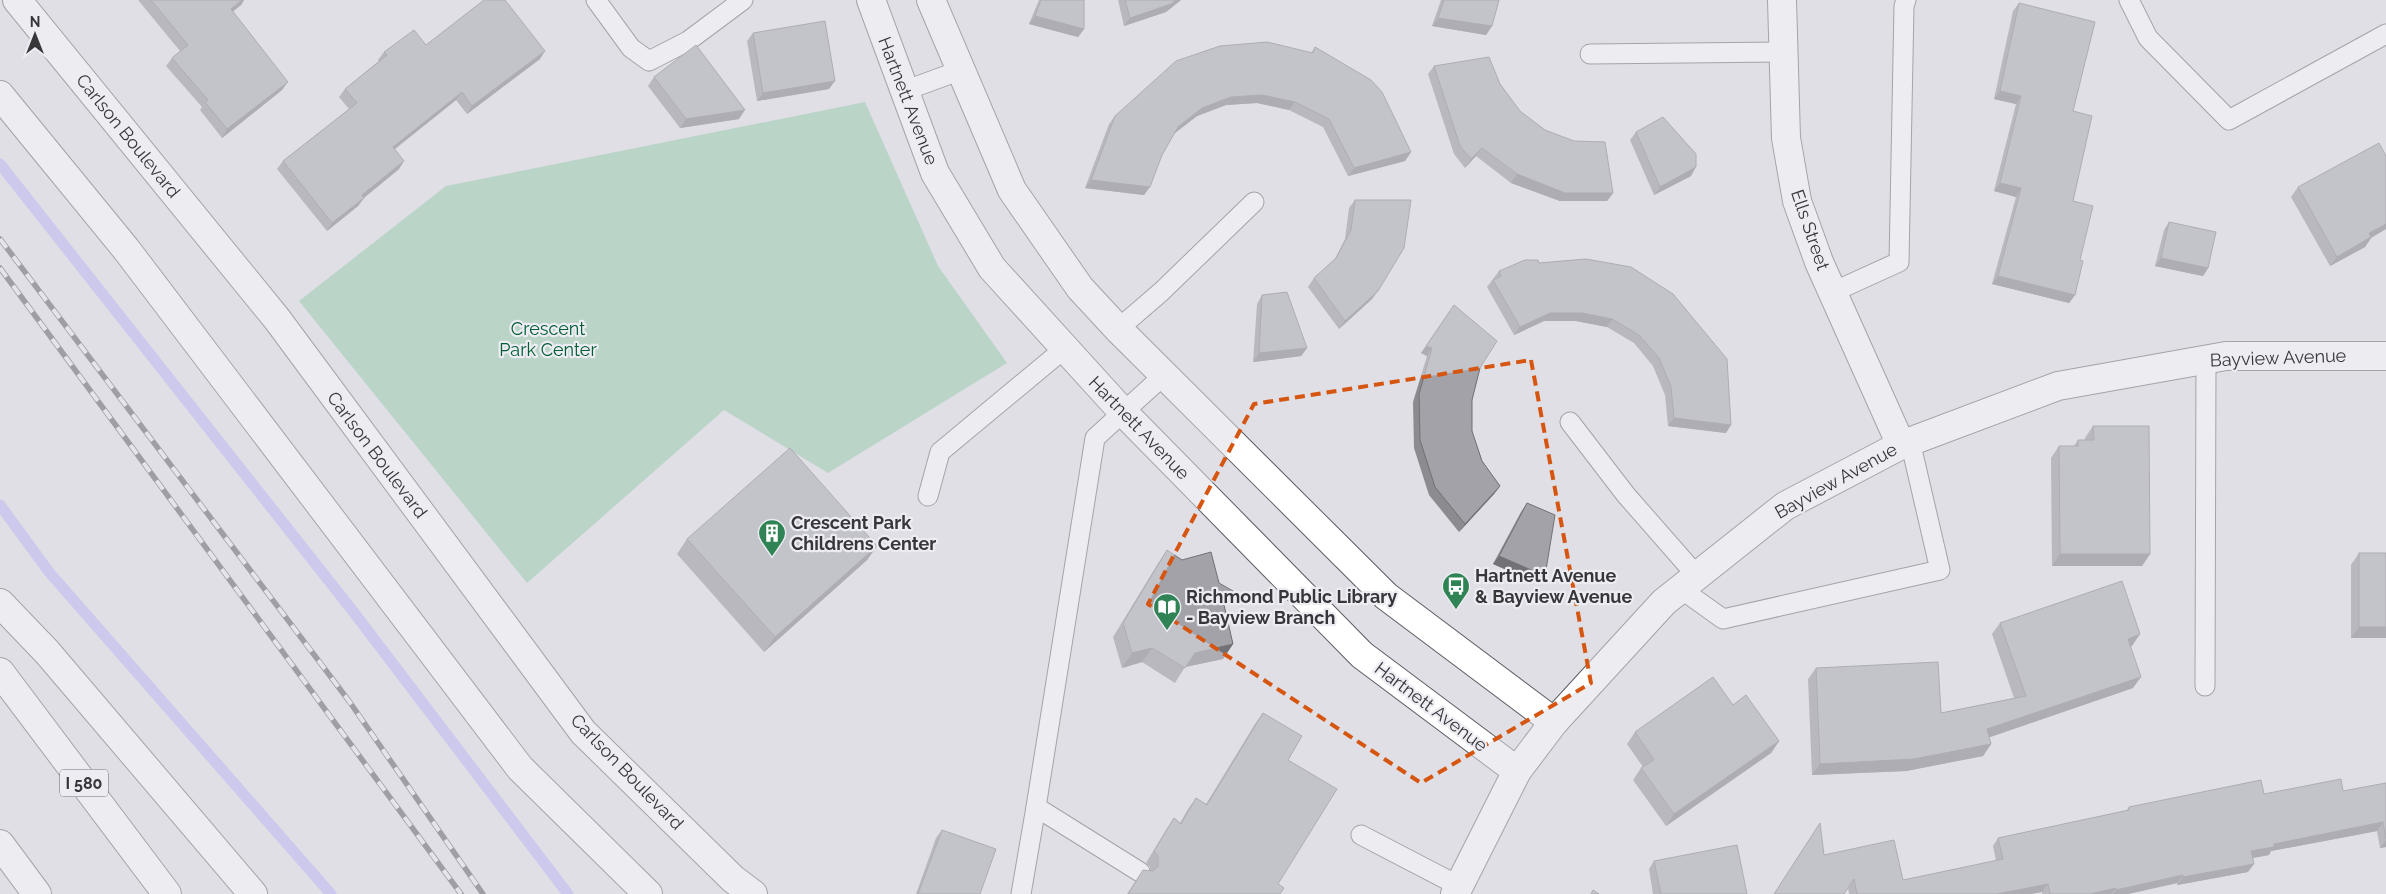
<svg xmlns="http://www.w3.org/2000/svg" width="2386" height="894" viewBox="0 0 2386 894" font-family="Raleway,sans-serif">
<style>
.green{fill:#91c8a4}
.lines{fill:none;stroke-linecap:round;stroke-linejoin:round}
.stream{stroke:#b8b0f7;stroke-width:11}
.lane-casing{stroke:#5d5c62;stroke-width:21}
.street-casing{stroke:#5d5c62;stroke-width:30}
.secondary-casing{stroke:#5d5c62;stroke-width:30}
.highway-casing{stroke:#5d5c62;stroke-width:30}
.lane{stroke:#fff;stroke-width:19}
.street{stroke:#fff;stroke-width:28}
.secondary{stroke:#fff;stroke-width:28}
.highway{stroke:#fff;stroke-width:28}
.rail-casing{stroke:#515154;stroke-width:5.5}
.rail{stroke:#edecf3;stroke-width:4;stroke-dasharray:11;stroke-linecap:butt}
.wall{fill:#8c8b90}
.shaded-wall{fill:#727176}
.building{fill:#a3a2a8;stroke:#727176}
.marked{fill:none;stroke:#d65611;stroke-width:4;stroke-dasharray:10 6;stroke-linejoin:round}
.labels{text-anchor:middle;stroke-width:4.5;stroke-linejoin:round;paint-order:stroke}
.shield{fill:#edecf3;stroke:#6e6d72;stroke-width:1}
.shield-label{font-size:16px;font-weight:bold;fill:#37373a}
.street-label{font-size:18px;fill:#37373a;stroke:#edecf3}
.park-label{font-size:18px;fill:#005e34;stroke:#edecf3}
.poi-label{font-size:18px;font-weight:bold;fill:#37373a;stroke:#edecf3;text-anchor:start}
</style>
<rect width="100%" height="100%" fill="#dfdfe5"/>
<!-- green -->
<polygon class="green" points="865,102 938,266 1007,363 828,473 724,410 527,583 299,301 446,186"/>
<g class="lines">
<!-- stream -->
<g class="stream">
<polyline points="0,164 352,610 568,894"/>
<polyline points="0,505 49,572 331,894"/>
</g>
<!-- lane casing -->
<g class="lane-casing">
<g id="lane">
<polyline points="596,0 631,48 649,61 688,41 743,0"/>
<polyline points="2129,0 2148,38 2229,120 2386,34"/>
<polyline points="1590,54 1783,52"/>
<polyline points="904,91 961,70"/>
<polyline points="1833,292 1899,262 1904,6 1906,0"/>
<polyline points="1118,329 1161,292 1254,202"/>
<polyline points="1570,422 1626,495 1697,576"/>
<polyline points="928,496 940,452 1064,349"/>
<polyline points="1681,589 1723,619 1940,570 1910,441"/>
<polyline points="2205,686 2206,360"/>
<polyline points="1361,835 1459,886"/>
<polyline points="1140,872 1036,807 1095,438 1164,375"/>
<polyline points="1021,894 1036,807"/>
</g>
</g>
<!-- street casing -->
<g class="street-casing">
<g id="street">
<polyline points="871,0 935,173 992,268 1122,411 1362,655 1517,771"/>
<polyline points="931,0 1012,190 1080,288 1118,329 1386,596 1554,722"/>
<polyline points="1782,0 1786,138 1797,201 1819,262 1901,445"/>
</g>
</g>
<!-- secondary casing -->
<g class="secondary-casing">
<g id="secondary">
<polyline points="17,0 277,319 583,732 733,879 753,894"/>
<polyline points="0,95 126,249 520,768 648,894"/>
<polyline points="1455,894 1517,771 1554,722 1664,602 1785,506 1901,445 2058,386 2226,356 2386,356"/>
</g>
</g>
<!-- highway casing -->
<g class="highway-casing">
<g id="highway">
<polyline points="0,603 47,652 253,894"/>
<polyline points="0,672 167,894"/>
<polyline points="0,844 37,894"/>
</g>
</g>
<!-- lane -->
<use href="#lane" class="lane"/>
<!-- street -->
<use href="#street" class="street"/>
<!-- secondary -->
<use href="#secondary" class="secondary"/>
<!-- highway -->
<use href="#highway" class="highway"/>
<!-- rail casing -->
<g class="rail-casing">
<g id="rail">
<polyline points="0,239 349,701 483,894"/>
<polyline points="0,268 461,894"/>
</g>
</g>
<!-- rail -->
<use href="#rail" class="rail"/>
</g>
<!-- wall -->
<g class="wall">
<polygon points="138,0 244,0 241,5 232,11 282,90 222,138 200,110 202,107 166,66 172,58 180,51"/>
<polygon points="1039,0 1084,0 1084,29 1078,37 1029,24"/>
<polygon points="1118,0 1181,0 1166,12 1124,26"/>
<polygon points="1441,0 1499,0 1492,26 1486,35 1432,26"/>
<polygon points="2019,3 2073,111 2073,201 2080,260 2075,295 2069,303 1992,284 2016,197 1994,191 2016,104 1994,99 2013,11"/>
<polygon points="753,33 829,89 757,101 747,41"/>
<polygon points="426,45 540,59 467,114 456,100 395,149 399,169 364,198 358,206 327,231 277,169 283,161 349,109 339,97 345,89 379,61 378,60 384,52"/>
<polygon points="1315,47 1411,152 1405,161 1348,176 1323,127 1289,110 1257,103 1226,105 1197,116 1174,134 1162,155 1144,195 1085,188 1109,124 1115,116 1311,53"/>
<polygon points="1434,66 1500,84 1520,111 1613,193 1607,201 1560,201 1511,183 1476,156 1465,168 1454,154 1428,74"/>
<polygon points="654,77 739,119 680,128 648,86"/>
<polygon points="1636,132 1691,176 1654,195 1630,140"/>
<polygon points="2298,187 2371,238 2365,247 2330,266 2291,197"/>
<polygon points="1355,200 1372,299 1339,329 1308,287 1314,278 1334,261 1345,239 1349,208"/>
<polygon points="2169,222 2208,268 2203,276 2155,266 2164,230"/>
<polygon points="1586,259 1726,433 1668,426 1665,395 1653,366 1634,343 1607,327 1576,321 1544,321 1514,335 1487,287 1499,271 1539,263"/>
<polygon points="1262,295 1307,348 1301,356 1253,362 1257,304"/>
<polygon points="1454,305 1480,368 1472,400 1472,431 1482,461 1500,486 1494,494 1459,532 1429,495 1414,448 1413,402 1427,356 1421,353"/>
<polygon points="2093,426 2150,554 2142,566 2052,566 2051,458 2059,446 2074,446 2078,440 2085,440 2085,438"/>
<polygon points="1527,503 1539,584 1493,564 1521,512"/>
<polygon points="687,539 877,546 867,560 764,652 677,554"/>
<polygon points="1167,550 1224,605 1233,644 1223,659 1185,667 1175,683 1142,662 1122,668 1113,637 1157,565"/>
<polygon points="2359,553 2386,638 2351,638 2351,565"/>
<polygon points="2000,623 2132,646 2131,646 2133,688 1989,737 1991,744 1983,756 1906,771 1812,775 1808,679 1816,668 1941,713 2014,698 1992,634"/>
<polygon points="1733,705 1779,741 1771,753 1666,826 1633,780 1641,768 1643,767 1627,744 1635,732"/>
<polygon points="1263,713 1288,760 1278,884 1280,894 1127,894 1143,870 1150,871 1150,867 1146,863 1166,830 1174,818 1180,823 1188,809 1196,798 1206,804 1255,724"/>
<polygon points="2386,783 2386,847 2380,848 2377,831 2271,851 2269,855 2253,858 2248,872 2177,885 2177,883 2128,894 2042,894 2042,892 2031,894 1849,894 1848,888 1844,894 1774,894 1820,823 1824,855 1903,880 1996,861 1993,846 1998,838 2126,811 2129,807 2264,794 2343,791"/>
<polygon points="942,830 980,894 916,894 936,838"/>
<polygon points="1654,861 1747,894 1653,894 1649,869"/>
</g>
<!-- shaded-wall -->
<g class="shaded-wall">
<polygon points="242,0 244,0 241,5 225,18 231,9"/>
<polygon points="1176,0 1181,0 1166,12 1124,26 1130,18"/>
<polygon points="1035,16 1084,29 1078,37 1029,24"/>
<polygon points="1438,18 1492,26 1486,35 1432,26"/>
<polygon points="545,51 540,59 467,114 472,106"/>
<polygon points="835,81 829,89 757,101 763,93"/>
<polygon points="288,82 282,90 222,138 227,129"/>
<polygon points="2000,91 2021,96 2016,104 1994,99"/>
<polygon points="462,92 456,100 387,155 393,147"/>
<polygon points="1262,95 1295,102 1289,110 1257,103 1226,105 1197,116 1172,135 1178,127 1202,108 1231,97"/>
<polygon points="745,110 739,119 680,128 686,119"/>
<polygon points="1482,148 1476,156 1465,168 1471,159"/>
<polygon points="1411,152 1405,161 1348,176 1354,168"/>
<polygon points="404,161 399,169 356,204 362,195"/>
<polygon points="1696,167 1691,176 1654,195 1660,187"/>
<polygon points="1517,174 1613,193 1607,201 1560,201 1511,183"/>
<polygon points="1091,180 1150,187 1144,195 1085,188"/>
<polygon points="2000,183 2021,188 2016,197 1994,191"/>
<polygon points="364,198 358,206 327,231 332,223"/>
<polygon points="2386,224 2386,229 2371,238 2365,247 2330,266 2337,257 2369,233"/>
<polygon points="2161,258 2208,268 2203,276 2155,266"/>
<polygon points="1998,276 2075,295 2069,303 1992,284"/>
<polygon points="1378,291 1372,299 1339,329 1345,321"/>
<polygon points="1550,313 1582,313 1612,319 1607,327 1576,321 1544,321 1514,335 1520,327"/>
<polygon points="1426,346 1432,348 1427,356 1421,353"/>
<polygon points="1307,348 1301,356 1253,362 1259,353"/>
<polygon points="1674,418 1731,425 1726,433 1668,426"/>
<polygon points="1500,486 1494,494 1459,532 1465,524"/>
<polygon points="877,546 867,560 764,652 775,637"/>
<polygon points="2060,554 2150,554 2142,566 2052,566"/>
<polygon points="1499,556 1545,576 1539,584 1493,564"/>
<polygon points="2359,627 2386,627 2386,638 2351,638"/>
<polygon points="2140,634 2132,646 2120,650 2128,639"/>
<polygon points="1233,644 1223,659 1185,667 1195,653"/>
<polygon points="1152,648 1142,662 1122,668 1132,653"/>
<polygon points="2141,677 2133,688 1979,741 1987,729"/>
<polygon points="1779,741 1771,753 1666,826 1674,814"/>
<polygon points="1991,744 1983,756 1906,771 1812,775 1820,764"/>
<polygon points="2383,822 2377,831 2271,851 2269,855 2246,859 2251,851 2274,844"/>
<polygon points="2386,840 2386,847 2380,848"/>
<polygon points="2254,864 2248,872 2177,885 2183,877"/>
<polygon points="2183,875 2177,883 2128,894 2113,894 2116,890"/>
<polygon points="2048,884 2042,892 2031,894 1997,894"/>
<polygon points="2116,888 2111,894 2090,894"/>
</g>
<!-- building -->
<g class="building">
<polygon points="151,0 242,0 231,9 288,82 227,129 205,102 208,100 172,58 188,45"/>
<polygon points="484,0 505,0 545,51 472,106 462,92 393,147 404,161 362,195 364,198 332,223 283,161 357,103 345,89 387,55 384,52 414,30 426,45"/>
<polygon points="1041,0 1084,0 1084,29 1035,16"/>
<polygon points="1125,0 1176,0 1171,4 1130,18"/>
<polygon points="1444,0 1499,0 1492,26 1438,18"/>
<polygon points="2019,3 2095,22 2073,111 2092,116 2073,201 2093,206 2080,260 2083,261 2075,295 1998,276 2021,188 2000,183 2021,96 2000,91"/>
<polygon points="825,21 835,81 763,93 753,33"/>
<polygon points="1267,42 1313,53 1315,47 1371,80 1382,92 1411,152 1354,168 1329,119 1295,102 1262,95 1231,97 1202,108 1178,127 1162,155 1150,187 1091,180 1115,116 1176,61 1220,46"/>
<polygon points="696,45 745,110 686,119 654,77"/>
<polygon points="1489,57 1500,84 1520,111 1545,130 1574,141 1605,142 1613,193 1565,193 1517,174 1482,148 1471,159 1460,146 1434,66"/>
<polygon points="1663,117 1696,154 1696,167 1660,187 1636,132"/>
<polygon points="2379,143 2386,156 2386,224 2369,233 2371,237 2337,257 2298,187"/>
<polygon points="1355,200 1411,200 1404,248 1378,291 1345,321 1314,278 1336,258 1351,230"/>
<polygon points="2169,222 2216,232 2208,268 2161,258"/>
<polygon points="1586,259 1631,267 1673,294 1727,359 1731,425 1674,418 1671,387 1659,358 1639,335 1612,319 1582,313 1550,313 1520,327 1493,280 1501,276 1499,271 1525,260 1538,260 1539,263"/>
<polygon points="1287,292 1307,348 1259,353 1262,295"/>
<polygon points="1454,305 1497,341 1480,368 1472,400 1472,431 1482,461 1500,486 1465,524 1435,487 1420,440 1419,394 1432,348 1426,346"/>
<polygon points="2093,426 2149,426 2150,554 2060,554 2059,446 2078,446 2078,440 2094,440"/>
<polygon points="790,448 877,546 775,637 687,539"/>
<polygon points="1527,503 1555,515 1545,576 1499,556"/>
<polygon points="1167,550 1182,560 1211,552 1219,583 1233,591 1224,605 1233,644 1195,653 1185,668 1152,648 1132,653 1123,623"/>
<rect x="2359" y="553" width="27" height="74"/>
<polygon points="2122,581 2140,634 2128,639 2141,677 1987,729 1991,744 1914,759 1820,764 1816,668 1938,662 1941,713 2026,696 2000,623"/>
<polygon points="1713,677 1733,705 1746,695 1779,741 1674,814 1641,768 1654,760 1635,732"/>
<polygon points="1263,713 1302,736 1288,760 1337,789 1278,884 1284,888 1280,894 1128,894 1143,870 1153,871 1158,866 1158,856 1154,851 1174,818 1181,824 1196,798 1207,805"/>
<polygon points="2341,779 2343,791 2386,783 2386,839 2383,822 2274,844 2274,847 2251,851 2254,864 2183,877 2183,875 2116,890 2116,888 2090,894 2050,894 2048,884 1997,894 1857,894 1854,879 1844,894 1774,894 1820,823 1824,855 1894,840 1903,880 2003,859 1998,838 2129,810 2129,807 2261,780 2264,794"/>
<polygon points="942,830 996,849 980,894 918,894"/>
<polygon points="1737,845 1747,894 1661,894 1654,861"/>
<polygon points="1593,890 1599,894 1591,894"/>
</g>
<!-- marked area -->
<path d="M0 0H2386V894H0ZM1531 360 1591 683 1421 783 1148 604 1254 404Z" fill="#dfdfe5" fill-opacity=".55" fill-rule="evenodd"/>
<path class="marked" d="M1531 360 1591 683 1421 783 1148 604 1254 404Z"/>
<!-- icons -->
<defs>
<g id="building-pin" transform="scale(1.4375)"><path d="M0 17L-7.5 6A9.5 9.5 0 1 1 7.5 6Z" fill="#308354" stroke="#edecf3"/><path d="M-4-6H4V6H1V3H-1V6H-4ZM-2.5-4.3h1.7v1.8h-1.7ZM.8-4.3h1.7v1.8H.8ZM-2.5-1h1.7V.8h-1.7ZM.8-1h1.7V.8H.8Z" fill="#fff"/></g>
<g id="bus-pin" transform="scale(1.4375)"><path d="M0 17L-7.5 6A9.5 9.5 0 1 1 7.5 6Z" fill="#308354" stroke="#edecf3"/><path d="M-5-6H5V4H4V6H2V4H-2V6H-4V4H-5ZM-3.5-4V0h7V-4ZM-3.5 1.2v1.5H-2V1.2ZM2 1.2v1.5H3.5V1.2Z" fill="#fff"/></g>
<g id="library-pin" transform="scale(1.4375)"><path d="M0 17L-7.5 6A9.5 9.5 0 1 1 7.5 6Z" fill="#308354" stroke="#edecf3"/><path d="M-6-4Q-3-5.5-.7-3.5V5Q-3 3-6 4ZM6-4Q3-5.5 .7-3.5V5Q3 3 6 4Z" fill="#fff"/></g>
</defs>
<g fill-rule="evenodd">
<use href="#building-pin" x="772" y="533"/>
<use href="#bus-pin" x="1456" y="586"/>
<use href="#library-pin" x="1167" y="607"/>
</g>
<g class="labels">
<!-- shield labels -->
<rect class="shield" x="60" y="769.5" width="48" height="27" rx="4"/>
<g class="shield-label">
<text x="84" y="789">I 580</text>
</g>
<!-- street labels -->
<g class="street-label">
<text transform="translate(908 101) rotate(69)" y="6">Hartnett Avenue</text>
<text transform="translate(128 136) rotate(51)" y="6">Carlson Boulevard</text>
<text transform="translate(1810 230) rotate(71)" y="6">Ells Street</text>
<text transform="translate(2278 358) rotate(-2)" y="6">Bayview Avenue</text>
<text transform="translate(1139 428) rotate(46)" y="6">Hartnett Avenue</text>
<text transform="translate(377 455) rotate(53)" y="6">Carlson Boulevard</text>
<text transform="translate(1836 481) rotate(-29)" y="6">Bayview Avenue</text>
<text transform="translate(1431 707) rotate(37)" y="6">Hartnett Avenue</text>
<text transform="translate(627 772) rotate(46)" y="6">Carlson Boulevard</text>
</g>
<!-- park labels -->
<g class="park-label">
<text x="548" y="335">Crescent<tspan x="548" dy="21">Park Center</tspan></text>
</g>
<!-- poi labels -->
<g class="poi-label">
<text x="791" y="529">Crescent Park<tspan x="791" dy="21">Childrens Center</tspan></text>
<text x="1475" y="582">Hartnett Avenue<tspan x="1475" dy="21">&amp; Bayview Avenue</tspan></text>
<text x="1186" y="603">Richmond Public Library<tspan x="1186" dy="21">- Bayview Branch</tspan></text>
</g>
</g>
<!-- north arrow -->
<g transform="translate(35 35)" stroke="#edecf3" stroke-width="4" paint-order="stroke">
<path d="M0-4L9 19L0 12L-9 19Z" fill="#37373a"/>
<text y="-8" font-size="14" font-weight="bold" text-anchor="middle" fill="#37373a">N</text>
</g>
</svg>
